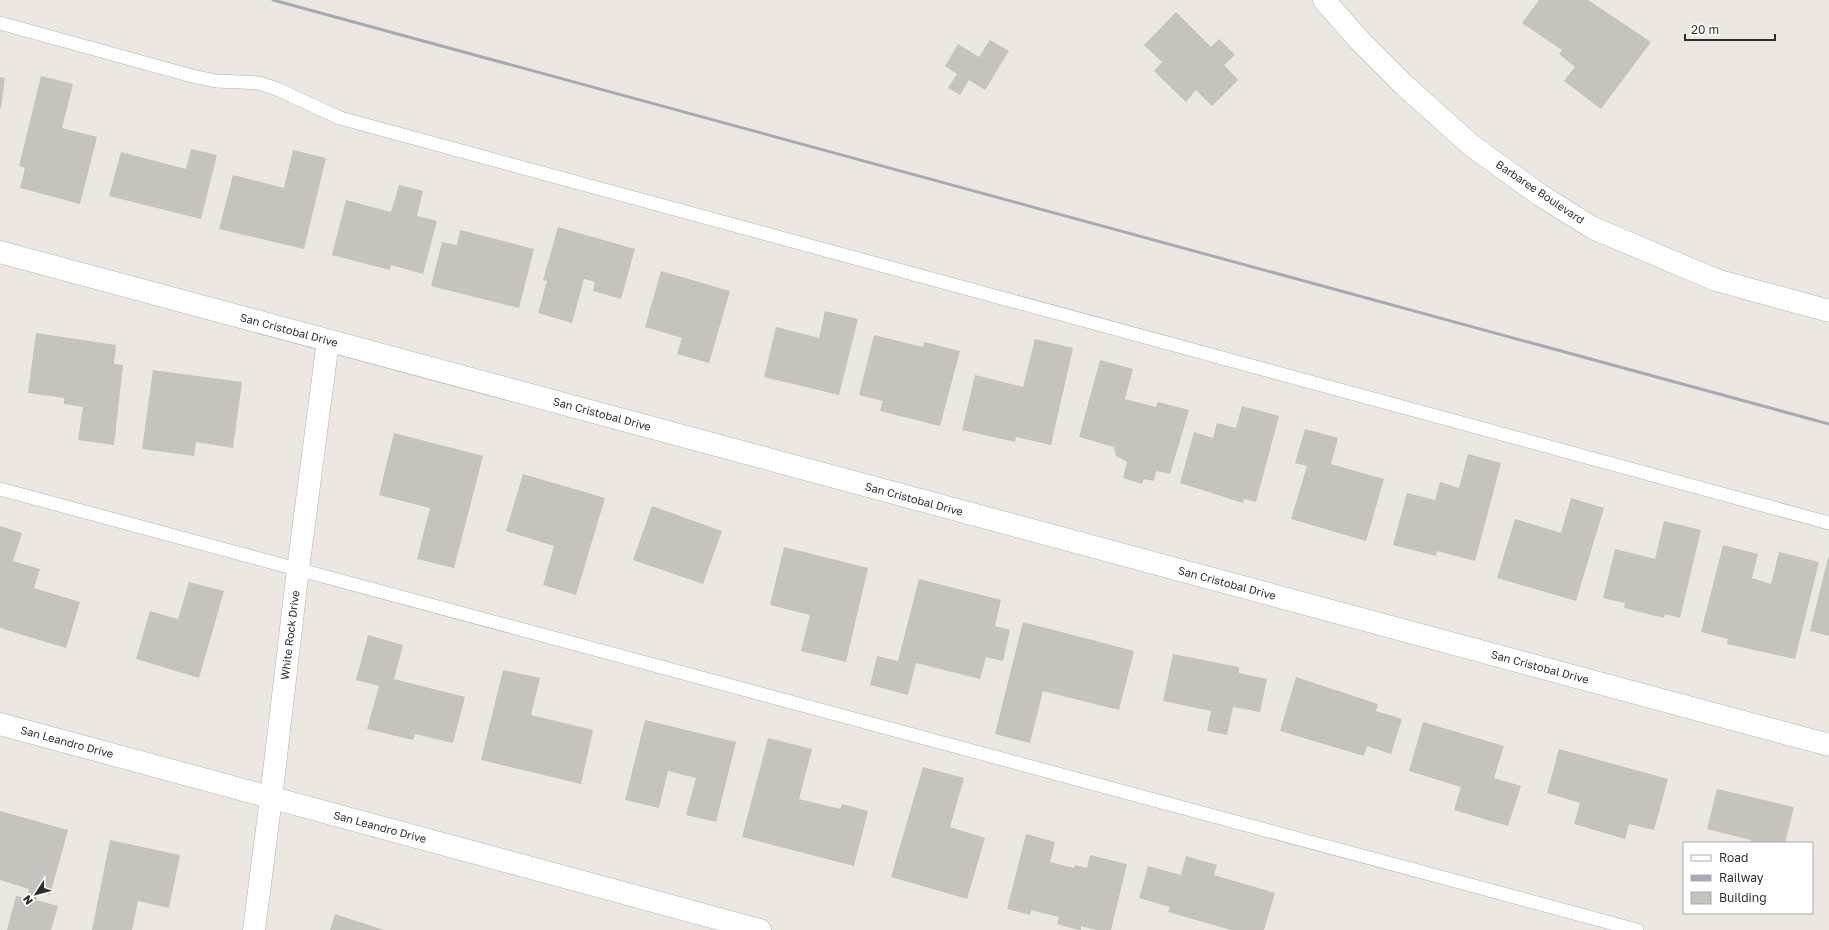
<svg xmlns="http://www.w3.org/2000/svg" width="1829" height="930" viewBox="0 0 1829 930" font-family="'Golos Text',sans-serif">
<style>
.building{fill:#c6c2bd}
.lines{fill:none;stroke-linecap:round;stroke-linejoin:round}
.lane-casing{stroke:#aeb1b8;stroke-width:14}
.street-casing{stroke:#aeb1b8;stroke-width:23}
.lane{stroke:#fff;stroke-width:13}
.street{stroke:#fff;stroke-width:22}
.rail{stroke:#a5aab5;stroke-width:3}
.labels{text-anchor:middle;stroke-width:3.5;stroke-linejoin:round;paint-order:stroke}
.street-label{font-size:11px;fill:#2e2e2e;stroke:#fff}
</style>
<rect width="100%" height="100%" fill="#ede7e2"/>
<!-- building -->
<g class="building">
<polygon points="1539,0 1588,0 1651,42 1601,109 1564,81 1575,67 1559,54 1562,50 1522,23"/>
<polygon points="1176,12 1211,47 1219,39 1235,55 1224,65 1238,80 1212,106 1196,90 1186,102 1154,71 1162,62 1144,45"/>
<polygon points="990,40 1009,51 985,90 969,80 960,95 948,88 957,74 945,66 958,44 979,57"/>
<polygon points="41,76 73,84 62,128 97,137 80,204 20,188 25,168 19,166"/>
<polygon points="0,77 5,78 1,108 0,108"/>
<polygon points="191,149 217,155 201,219 109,196 121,152 186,169"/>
<polygon points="293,150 326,158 304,249 219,229 233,175 284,188"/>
<polygon points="399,185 423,191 417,216 437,221 423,274 391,265 390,270 332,255 346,200 391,212"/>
<polygon points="558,227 635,249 621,299 593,291 595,282 584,279 572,323 538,313 547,281 543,280"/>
<polygon points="460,230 534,249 519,308 431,286 442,242 457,245"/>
<polygon points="661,271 730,291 709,363 677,354 682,338 645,327"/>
<polygon points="825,311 858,319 839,395 764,377 776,327 819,338"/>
<polygon points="36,333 116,345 114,364 123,365 114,445 78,440 83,407 64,404 64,398 28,393"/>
<polygon points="874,335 923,347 924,342 960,351 940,426 880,411 883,401 859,395"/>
<polygon points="1035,339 1073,348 1051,445 1016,437 1015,442 962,430 975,375 1023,387"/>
<polygon points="1100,360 1133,369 1125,399 1156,407 1158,402 1189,410 1170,474 1156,471 1154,481 1144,479 1142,484 1123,478 1127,462 1116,456 1114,447 1079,437"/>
<polygon points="153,370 242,382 233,448 196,442 194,456 142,449"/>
<polygon points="1242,406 1279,416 1256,502 1244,499 1243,503 1180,483 1194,432 1213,438 1217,423 1236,428"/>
<polygon points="1305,429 1338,438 1331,464 1384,479 1366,541 1291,519 1307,466 1295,463"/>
<polygon points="394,433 483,456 454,568 417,559 430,508 379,495"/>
<polygon points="1468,454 1501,463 1475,561 1437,551 1436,556 1393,545 1407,493 1435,500 1440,482 1459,488"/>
<polygon points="523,474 605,498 576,595 543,585 554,546 506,531"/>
<polygon points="1571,498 1604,508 1576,601 1497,578 1515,519 1561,533"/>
<polygon points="652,506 722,531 703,584 633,560"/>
<polygon points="1664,521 1701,530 1680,618 1665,614 1664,618 1624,608 1625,603 1603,598 1615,549 1655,559"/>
<polygon points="0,526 22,533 13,561 40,569 34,588 80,602 66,648 0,628"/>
<polygon points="1723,545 1758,554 1752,578 1771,584 1779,552 1819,562 1795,659 1727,644 1728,639 1701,632"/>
<polygon points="784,547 868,568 846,662 801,651 810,615 770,605"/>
<polygon points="1828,558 1829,558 1829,636 1810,631"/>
<polygon points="919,579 1001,600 995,626 1010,630 1003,661 986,657 980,679 916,663 908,695 870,685 877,656 898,661"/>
<polygon points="189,582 224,591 199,678 136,659 150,611 178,619"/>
<polygon points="1023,622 1134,651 1119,710 1043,691 1030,743 995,734"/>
<polygon points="368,635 403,645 394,679 465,697 453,743 415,734 413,740 367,729 379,686 356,680"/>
<polygon points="1173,654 1239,667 1239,673 1267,679 1260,712 1233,707 1227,735 1207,731 1211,711 1163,701"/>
<polygon points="503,670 540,678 531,715 593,730 581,784 481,760"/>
<polygon points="1296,677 1378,704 1376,711 1402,719 1391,754 1367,746 1364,756 1280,731"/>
<polygon points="645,720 736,742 716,822 686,815 696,778 668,771 659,808 625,800"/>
<polygon points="1423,722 1504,746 1494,778 1521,786 1508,826 1454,810 1461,787 1409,771"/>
<polygon points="768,738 812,749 799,799 840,809 842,804 868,811 854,866 742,837"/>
<polygon points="1559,749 1668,779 1654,830 1629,824 1625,839 1574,824 1580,803 1547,793"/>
<polygon points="923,767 964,778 950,827 985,838 967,899 891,877"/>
<polygon points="1717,789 1794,807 1785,843 1750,843 1751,840 1707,829"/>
<polygon points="0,811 68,830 50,895 39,892 36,900 58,906 51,930 7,930 16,896 27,898 29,889 0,880"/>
<polygon points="1026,834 1055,842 1050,862 1074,868 1075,865 1087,868 1090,855 1127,864 1111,930 1096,930 1081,926 1081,930 1079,930 1057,924 1059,917 1031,910 1030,915 1007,909"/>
<polygon points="110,840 180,855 169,908 138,901 132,930 92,930"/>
<polygon points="1186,856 1217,865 1214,875 1275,893 1264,930 1231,930 1168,912 1170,907 1139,898 1148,866 1181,875"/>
<polygon points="335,914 384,930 330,930"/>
</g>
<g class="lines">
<!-- lane casing -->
<g class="lane-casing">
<g id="lane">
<polyline points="0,23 192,76 216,81 259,83 277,89 340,118 1829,523"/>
<polyline points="0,489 1637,930"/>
</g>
</g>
<!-- street casing -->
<g class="street-casing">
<g id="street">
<polyline points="1324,0 1360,41 1403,84 1471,145 1540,195 1593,228 1716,280 1829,311"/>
<polyline points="0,252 1829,745"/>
<polyline points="0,724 760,930"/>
<polyline points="254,930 271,798 298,569 328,341"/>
</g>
</g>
<!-- lane -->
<use href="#lane" class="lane"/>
<!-- street -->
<use href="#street" class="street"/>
<!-- rail -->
<polyline class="rail" points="273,0 1829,424"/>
</g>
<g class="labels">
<!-- street labels -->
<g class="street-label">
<text transform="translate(1540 192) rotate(34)" y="4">Barbaree Boulevard</text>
<text transform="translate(289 330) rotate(15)" y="4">San Cristobal Drive</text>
<text transform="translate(602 414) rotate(15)" y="4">San Cristobal Drive</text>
<text transform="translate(914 499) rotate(15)" y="4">San Cristobal Drive</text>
<text transform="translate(1227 583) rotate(15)" y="4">San Cristobal Drive</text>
<text transform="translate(290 635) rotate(-83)" y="4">White Rock Drive</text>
<text transform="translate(1540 667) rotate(15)" y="4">San Cristobal Drive</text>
<text transform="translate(67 742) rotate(15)" y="4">San Leandro Drive</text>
<text transform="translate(380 827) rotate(15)" y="4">San Leandro Drive</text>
</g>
</g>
<!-- legend -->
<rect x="1683" y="842" width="130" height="72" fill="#ffffff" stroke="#ababab"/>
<rect x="1691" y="855" width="20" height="6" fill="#ffffff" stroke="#ababab"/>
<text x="1719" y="862" font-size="12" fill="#2e2e2e">Road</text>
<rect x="1691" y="875" width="20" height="6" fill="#a5aab5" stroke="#ababab"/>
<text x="1719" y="882" font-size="12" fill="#2e2e2e">Railway</text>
<rect x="1691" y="892" width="20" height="12" fill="#c6c2bd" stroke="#ababab"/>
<text x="1719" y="902" font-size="12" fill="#2e2e2e">Building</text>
<!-- north arrow -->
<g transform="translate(36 894) rotate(234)" stroke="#ffffff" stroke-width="3" paint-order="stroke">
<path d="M0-3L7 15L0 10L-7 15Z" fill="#2e2e2e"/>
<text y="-6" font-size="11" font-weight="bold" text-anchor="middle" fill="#2e2e2e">N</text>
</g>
<!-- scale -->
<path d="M1685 34v6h90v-6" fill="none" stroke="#2e2e2e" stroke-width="2"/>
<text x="1691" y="34" font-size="12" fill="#2e2e2e" stroke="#ffffff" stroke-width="3" paint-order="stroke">20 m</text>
</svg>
